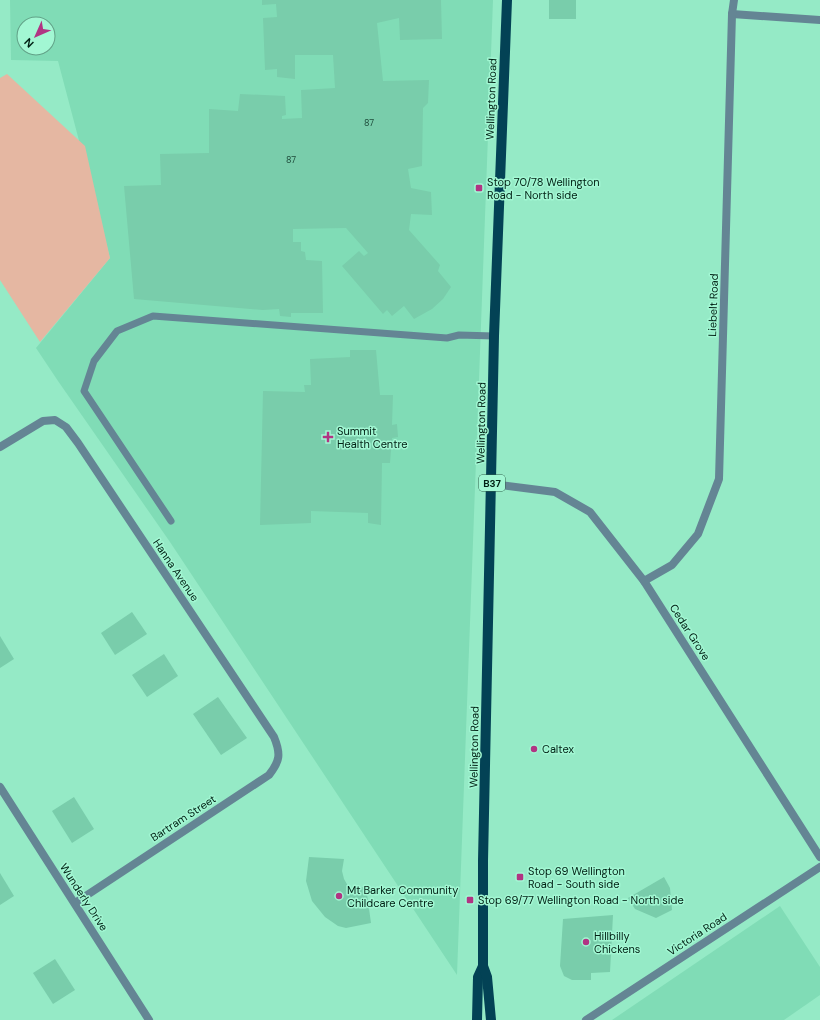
<svg xmlns="http://www.w3.org/2000/svg" width="820" height="1020" viewBox="0 0 820 1020" font-family="'DM Sans',sans-serif">
<style>
.built{fill:#80dcb6;fill-rule:evenodd}
.green{fill:#e5b7a2}
.building{fill:#79cdab}
.lines{fill:none;stroke-linecap:round;stroke-linejoin:round}
.lane{stroke:#648594;stroke-width:7}
.street{stroke:#648594;stroke-width:8}
.primary{stroke:#034255;stroke-width:10}
.poi-dot{fill:#b13483;stroke:#a2f7d3;stroke-width:1.5}
.labels{text-anchor:middle;stroke-width:3;stroke-linejoin:round;paint-order:stroke}
.number-label{font-size:9px;fill:#1e4b3a}
.shield{fill:#a2f7d3;stroke:#31604d;stroke-width:1}
.shield-label{font-size:10px;font-weight:bold;fill:#002014}
.street-label{font-size:11px;fill:#002014;stroke:#a2f7d3}
.poi-label{font-size:11px;fill:#002014;stroke:#a2f7d3;text-anchor:start}
</style>
<rect width="100%" height="100%" fill="#95eac6"/>
<!-- built -->
<g class="built">
<path d="M10 0H493L457 975 170 542 58 381 36 348 110 258 58 61 11 60ZM24 24H48V48H24Z"/>
<polygon points="780,906 820,967 820,995 784,1020 612,1020"/>
</g>
<!-- green -->
<polygon class="green" points="7,74 85,146 110,258 40,342 0,280 0,78"/>
<!-- building -->
<g class="building">
<polygon points="262,0 441,0 442,39 400,40 399,18 377,23 383,81 429,80 428,103 423,108 422,166 408,169 411,188 431,192 432,215 411,214 409,230 440,265 438,271 451,287 443,299 432,309 414,319 404,306 392,316 387,310 383,314 342,266 359,251 364,256 368,253 346,228 293,229 293,242 301,242 301,251 305,252 306,260 322,261 323,313 291,313 291,317 280,316 279,309 263,310 134,299 124,186 161,185 160,154 209,153 209,109 238,111 240,94 285,96 286,115 282,116 282,119 302,118 301,90 335,88 333,55 295,55 295,79 277,77 277,69 265,70 263,18 277,17 276,4 262,5"/>
<rect x="549" y="0" width="27" height="19"/>
<polygon points="350,350 376,350 380,395 393,395 392,425 397,424 398,437 392,438 390,463 382,463 381,525 368,523 368,513 311,511 311,523 260,525 263,391 305,392 304,385 311,385 310,359 350,357"/>
<polygon points="132,612 147,634 115,655 101,633"/>
<polygon points="0,636 14,659 0,668"/>
<polygon points="164,654 178,676 147,697 132,675"/>
<polygon points="218,697 247,738 221,755 193,714"/>
<polygon points="74,797 94,829 72,843 52,811"/>
<polygon points="309,857 344,859 342,871 344,879 348,886 352,888 366,887 371,923 346,928 338,926 325,917 312,901 306,881"/>
<polygon points="0,873 14,896 0,905"/>
<polygon points="664,877 670,888 672,910 656,918 635,909 628,898"/>
<polygon points="613,915 610,972 591,973 591,980 572,980 564,976 560,966 563,919"/>
<polygon points="55,959 75,990 53,1004 33,973"/>
</g>
<g class="lines">
<!-- lane -->
<polyline class="lane" points="171,521 84,391 94,361 117,331 153,316 447,338 459,335 494,336"/>
<!-- street -->
<g class="street">
<polyline points="732,14 820,20"/>
<path d="M0 447 43 421 55 420 66 427 78 443 274 737C281 754 280 761 269 775L75 903"/>
<polyline points="492,484 555,492 590,512 644,581 820,857"/>
<polyline points="644,581 672,565 698,534 719,479 732,14 734,0"/>
<polyline points="0,787 149,1020"/>
<polyline points="586,1020 820,867"/>
</g>
<!-- primary -->
<g class="primary">
<polyline points="477,1020 478,977 483,966"/>
<polyline points="491,1020 487,977 483,966 483,861 494,336 507,0"/>
</g>
</g>
<!-- markers -->
<g class="poi-dot">
<rect x="475" y="184" width="8" height="8" rx="2"/>
<path d="M326 431h4v4h4v4h-4v4h-4v-4h-4v-4h4z"/>
<circle cx="534" cy="749" r="4"/>
<rect x="516" y="873" width="8" height="8" rx="2"/>
<circle cx="339" cy="896" r="4"/>
<rect x="466" y="896" width="8" height="8" rx="2"/>
<circle cx="586" cy="942" r="4"/>
</g>
<g class="labels">
<!-- number labels -->
<g class="number-label">
<text x="369" y="126">87</text>
<text x="291" y="163">87</text>
</g>
<!-- shield labels -->
<rect class="shield" x="479" y="475" width="26" height="16" rx="3"/>
<g class="shield-label">
<text x="492" y="487">B37</text>
</g>
<!-- street labels -->
<g class="street-label">
<text transform="translate(491 99) rotate(-88)" y="4">Wellington Road</text>
<text transform="translate(713 305) rotate(-88)" y="4">Liebelt Road</text>
<text transform="translate(481 423) rotate(-89)" y="4">Wellington Road</text>
<text transform="translate(176 570) rotate(56)" y="4">Hanna Avenue</text>
<text transform="translate(690 632) rotate(57)" y="4">Cedar Grove</text>
<text transform="translate(474 747) rotate(-89)" y="4">Wellington Road</text>
<text transform="translate(183 818) rotate(-33)" y="4">Bartram Street</text>
<text transform="translate(84 897) rotate(57)" y="4">Wunderly Drive</text>
<text transform="translate(697 934) rotate(-33)" y="4">Victoria Road</text>
</g>
<!-- poi labels -->
<g class="poi-label">
<text x="487" y="186">Stop 70/78 Wellington<tspan x="487" dy="13">Road - North side</tspan></text>
<text x="337" y="435">Summit<tspan x="337" dy="13">Health Centre</tspan></text>
<text x="542" y="753">Caltex</text>
<text x="528" y="875">Stop 69 Wellington<tspan x="528" dy="13">Road - South side</tspan></text>
<text x="347" y="894">Mt Barker Community<tspan x="347" dy="13">Childcare Centre</tspan></text>
<text x="478" y="904">Stop 69/77 Wellington Road - North side</text>
<text x="594" y="940">Hillbilly<tspan x="594" dy="13">Chickens</tspan></text>
</g>
</g>
<!-- north arrow -->
<g transform="translate(36 36) rotate(225)"><circle r="19" fill="#a2f7d3" stroke="#61a187"/>
<path d="M0-3L7 15L0 10L-7 15Z" fill="#b13483"/>
<text y="-6" font-size="11" font-weight="bold" text-anchor="middle" fill="#002014">N</text>
</g>
</svg>
